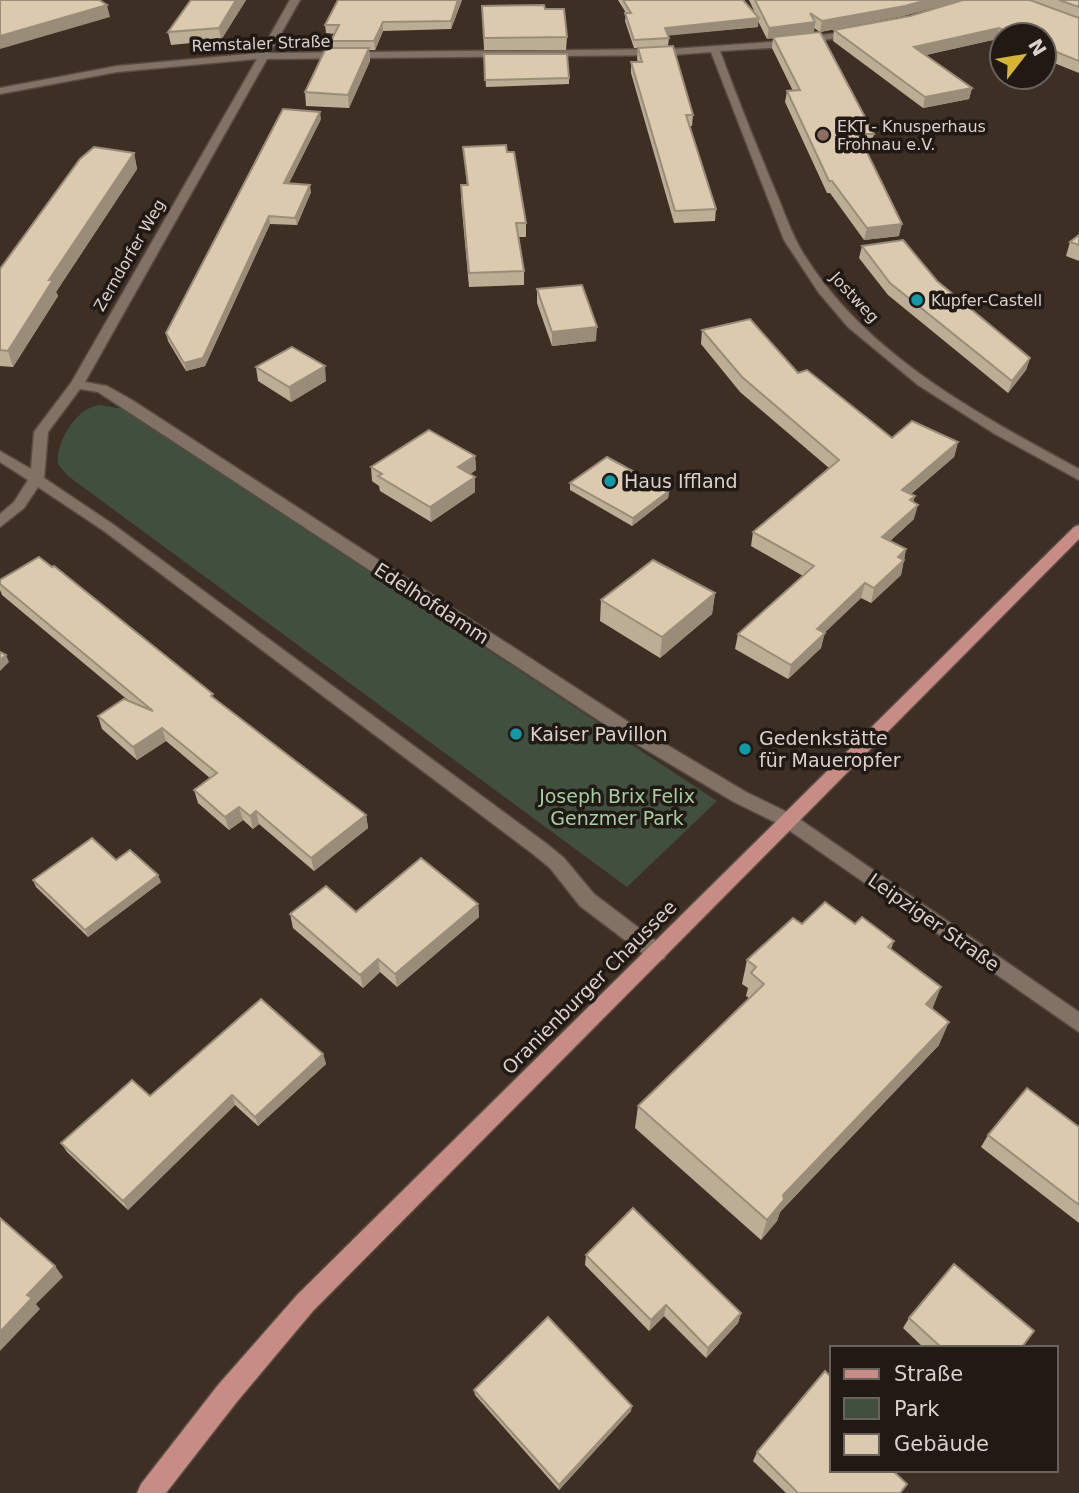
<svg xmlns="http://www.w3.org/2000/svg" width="1079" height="1493" viewBox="0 0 1079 1493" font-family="'DejaVu Sans',sans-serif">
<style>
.green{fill:#414f3f}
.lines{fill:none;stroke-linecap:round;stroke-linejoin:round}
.minor-casing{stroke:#574b42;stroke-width:3}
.major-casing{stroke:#574b42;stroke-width:3}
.minor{fill:#827266;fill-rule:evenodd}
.major{fill:#c78c84;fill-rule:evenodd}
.wall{fill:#bcae95;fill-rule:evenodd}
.shaded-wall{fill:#998d79}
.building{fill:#dbcaad;stroke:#998d79;stroke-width:2}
.education-dot{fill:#8d6e63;stroke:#201914;stroke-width:2.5}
.culture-dot{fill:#0f9aa8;stroke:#201914;stroke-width:2.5}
.labels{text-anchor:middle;stroke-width:7;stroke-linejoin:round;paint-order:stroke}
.far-street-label{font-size:16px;fill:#dad1ca;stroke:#201914}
.far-poi-label{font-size:16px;fill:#dad1ca;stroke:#201914;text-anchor:start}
.poi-label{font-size:19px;fill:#dad1ca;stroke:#201914;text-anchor:start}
.street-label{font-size:19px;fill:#dad1ca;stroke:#201914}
.park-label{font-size:19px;fill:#a7cea2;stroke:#201914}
</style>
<rect width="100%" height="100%" fill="#3e2f25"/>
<!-- green -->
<path class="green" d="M100 405 123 409 717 801 627 887 68 476 58 464C55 442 77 407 100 405Z"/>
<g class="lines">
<!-- minor casing -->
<g class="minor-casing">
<path id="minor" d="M290 0H300L270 53 672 49 770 42 860 30 862 32 857 35 770 48 720 51C738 100 757 147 777 195 785 214 792 235 803 253 866 355 976 413 1079 469V480L995 434 918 385 848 327 819 293 784 240 711 52 672 55 267 59 85 382 107 386 132 400 630 723 746 792 795 816 1079 1012V1032L783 826 734 802 618 733 98 392 80 389 48 432 44 478 114 525 547 844 564 858 594 894 664 947 667 953 664 959 657 961 650 959 580 906 550 868 533 854 104 531 38 487 24 508 0 527V514L14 502 28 480 0 462V451L31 469 34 432 71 383 257 59 117 72 0 94V88L117 66 260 53Z"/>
</g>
<!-- major casing -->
<g class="major-casing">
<polygon id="major" points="1079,525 1079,539 313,1311 236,1403 166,1493 137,1493 141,1484 218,1385 297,1295 1074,527"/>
</g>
<!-- minor -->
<use href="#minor" class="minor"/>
<!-- major -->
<use href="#major" class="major"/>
</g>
<!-- wall -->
<g class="wall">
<polygon points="191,0 246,0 221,40 171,45 168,32"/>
<polygon points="462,0 451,29 383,31 375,50 369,50 370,61 349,108 306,106 305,92 332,48 331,41 335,34 326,33 325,25"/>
<path d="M618 0H743L756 15 749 0H963L903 16 820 32 874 134 871 145 864 146 899 236 864 240 830 193H827L785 102 787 91H793L772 48 773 38 767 39 758 21V27L668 35 669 38 668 46 693 115 692 126H689L716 209 715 221 674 223 631 73V62H638L637 59 638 48H634L625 21 626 13ZM814 28 820 32H814Z"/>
<polygon points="963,0 1079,0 1079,73 1044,59 1044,35 1002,35 1002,41 997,39 926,55 972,88 969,99 923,108 833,41 834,30 910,16"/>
<polygon points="482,6 545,9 567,37 566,50 484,50"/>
<polygon points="484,54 569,78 569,84 486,87"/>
<polygon points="321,119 289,183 311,192 297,225 270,224 205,366 186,371 168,341 166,333"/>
<polygon points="463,147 507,152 526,223 526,237 519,237 524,271 524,285 469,287 461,199 461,185 467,185"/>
<polygon points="134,153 137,169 56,292 58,296 13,367 0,366 0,269"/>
<polygon points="1079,235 1079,261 1066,256 1070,242"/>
<polygon points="862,246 937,281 1030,358 1026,370 1008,393 888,295 859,258"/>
<polygon points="537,289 596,341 552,346 537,303"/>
<polygon points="702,330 798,373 892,438 958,442 954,457 911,494 913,502 914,519 890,541 906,549 901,575 871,603 861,598 824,633 821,648 788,679 735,649 738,634 803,576 751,546 753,532 829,468 740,392 701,344"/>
<polygon points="256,367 326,381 291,402 258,381"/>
<polygon points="475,456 476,470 470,474 475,477 475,492 431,522 380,491 379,486 372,481 371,467"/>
<polygon points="570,483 669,491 668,498 632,526 570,490"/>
<polygon points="0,580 215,699 366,815 368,828 314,871 259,824 253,829 243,820 229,830 198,803 194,790 210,778 166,741 137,760 102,729 98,716 129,701 2,595 0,590"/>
<polygon points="715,593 712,614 660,658 600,621 601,600"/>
<polygon points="33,880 161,882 88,937 36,887"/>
<polygon points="478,904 479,917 397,987 380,972 363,988 293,928 290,914 356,912"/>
<polygon points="802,924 855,924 894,941 891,949 932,1009 939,1045 780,1212 777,1221 761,1240 635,1128 638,1106 749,998 746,996 748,988 742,984 747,960"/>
<polygon points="323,1054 326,1064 258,1126 235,1105 128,1210 67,1152 61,1143 150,1096"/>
<polygon points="1079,1127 1079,1223 981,1147 988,1135"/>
<polygon points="586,1255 741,1313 738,1323 706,1358 664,1316 649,1331 585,1265"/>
<polygon points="909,1318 1021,1348 924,1348 903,1328"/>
<polygon points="474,1390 631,1411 559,1490 475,1395"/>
<polygon points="757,1452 832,1470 900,1493 786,1493 753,1461"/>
</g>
<!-- shaded-wall -->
<g class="shaded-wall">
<polygon points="236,0 246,0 221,40 219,28"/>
<polygon points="458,0 462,0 451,29 451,21"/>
<polygon points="927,0 963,0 903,16 820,32 822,21"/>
<polygon points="107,5 110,17 0,49 0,36"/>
<polygon points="759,18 758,27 665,36 665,28"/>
<polygon points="383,22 383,31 375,50 374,41"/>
<polygon points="815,22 814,33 767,39 769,28"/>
<polygon points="999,28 997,39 912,58 914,47"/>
<polygon points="369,48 370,61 349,108 348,95"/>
<polygon points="972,88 969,99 923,108 925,97"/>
<polygon points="320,112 321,119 285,191 284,183"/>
<polygon points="134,153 137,169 56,292 58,296 13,367 8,351 49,280"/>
<polygon points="310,185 311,192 297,225 295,218"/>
<polygon points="269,216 270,224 205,366 186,371 184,363"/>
<polygon points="902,224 899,236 864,240 867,228"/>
<polygon points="597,327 596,341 552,346 552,332"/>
<polygon points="1030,358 1026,370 1008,393 1012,381"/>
<polygon points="325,366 326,381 291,402 289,387"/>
<polygon points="958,442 954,457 899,504 902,490"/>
<polygon points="475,456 476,470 459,482 458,467"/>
<polygon points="475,477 475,492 431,522 430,507"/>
<polygon points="669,491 668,498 632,526 633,518"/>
<polygon points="915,496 911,511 918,505 914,519 879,551 882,537"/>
<polygon points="906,549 901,575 871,603 874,588 898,557"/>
<polygon points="865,583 861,598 814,643 817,629"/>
<polygon points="715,593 712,614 660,658 662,637"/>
<polygon points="825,633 821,648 788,679 791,665"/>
<polygon points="6,655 9,662 0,671 0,660"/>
<polygon points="162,728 166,741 137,760 133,747"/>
<polygon points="239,807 243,820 229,830 225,817"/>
<polygon points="256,811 259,824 253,829 250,816"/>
<polygon points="366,815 368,828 314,871 311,858"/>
<polygon points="158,875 161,882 88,937 85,930"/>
<polygon points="478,904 479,917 397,987 395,974"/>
<polygon points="378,959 380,972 363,988 360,975"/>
<polygon points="941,987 932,1010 926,1004"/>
<polygon points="949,1022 939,1045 780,1212 777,1221 761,1240 767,1220 783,1195"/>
<polygon points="323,1054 326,1064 258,1126 255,1117"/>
<polygon points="232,1095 235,1105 128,1210 123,1201"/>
<polygon points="55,1266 63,1277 36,1304 40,1309 0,1351 0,1332 27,1295"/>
<polygon points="666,1305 664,1316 649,1331 651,1320"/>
<polygon points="741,1313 738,1323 706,1358 708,1348"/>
<polygon points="632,1406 631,1411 559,1490 559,1485"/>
</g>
<!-- building -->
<g class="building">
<polygon points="0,0 99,0 107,5 0,36"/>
<polygon points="191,0 236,0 219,28 168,32"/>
<polygon points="338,0 458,0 451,21 383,22 374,41 331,41 339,25 325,25"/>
<polygon points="623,0 743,0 759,18 665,28 669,38 634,40 625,13 631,13"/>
<polygon points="755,0 927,0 905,6 822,21 810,13 815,22 769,28"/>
<polygon points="963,0 1030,0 1079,18 1079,61 1044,47 1044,35 1016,35 999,28 914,47 972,88 925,97 834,30 910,16"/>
<polygon points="1059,0 1079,0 1079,7"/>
<polygon points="544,5 545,9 564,9 567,37 484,38 482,6"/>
<polygon points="820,32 874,134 858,134 902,224 867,228 832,181 829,181 787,91 800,90 773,37"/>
<polygon points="673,46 693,115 686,115 716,209 675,211 631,62 642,62 638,48"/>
<polygon points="326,48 369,48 348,95 305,92"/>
<polygon points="484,54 567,54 569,78 485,80"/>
<polygon points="283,109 320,112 284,183 310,185 295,218 269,216 203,358 184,363 166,333"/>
<polygon points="506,145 507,152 514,152 526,223 516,223 524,271 469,273 461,185 468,185 463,147"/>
<polygon points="94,147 134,153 49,280 53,280 8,351 0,350 0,269 80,159"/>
<polygon points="1079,235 1079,245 1070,242"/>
<polygon points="903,240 937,281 1030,358 1012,381 890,283 862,246"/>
<polygon points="582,285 597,327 552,332 537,289"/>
<polygon points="750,319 798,373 807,370 892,438 912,421 958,442 902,490 915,496 910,500 918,505 882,537 906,549 898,557 904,560 874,588 865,583 817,629 825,633 791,665 738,634 814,566 753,532 839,460 742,377 702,330"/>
<polygon points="292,347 325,366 289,387 256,367"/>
<polygon points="429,430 475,456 458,467 475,477 430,507 378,476 382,474 371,467"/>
<polygon points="607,457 669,491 633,518 570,483"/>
<polygon points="39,557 52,567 54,566 213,694 211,696 366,815 311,858 256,811 250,816 239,807 225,817 194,790 217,773 162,728 133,747 98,716 124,699 153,711 0,584 0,580"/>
<polygon points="653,560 715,593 662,637 601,600"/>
<polygon points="0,652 6,655 0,660"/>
<polygon points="92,838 116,860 130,850 158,875 85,930 33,880"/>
<polygon points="421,858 478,904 395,974 378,959 360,975 290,914 326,886 356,912"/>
<polygon points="825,902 855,924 862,917 894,941 888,947 941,987 926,1004 949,1022 783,1195 784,1200 767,1220 638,1106 764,984 751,973 756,967 747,960 793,918 802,924"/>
<polygon points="261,999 323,1054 255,1117 232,1095 123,1201 61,1143 132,1080 150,1096"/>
<polygon points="1027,1088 1079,1127 1079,1205 988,1135"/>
<polygon points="633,1208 741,1313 708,1348 666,1305 651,1320 586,1255"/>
<polygon points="0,1218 55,1266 27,1295 32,1298 0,1332"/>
<polygon points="954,1264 1034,1331 1021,1348 942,1348 909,1318"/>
<polygon points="548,1317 632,1406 559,1485 474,1390"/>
<polygon points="825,1371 832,1378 832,1470 892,1470 907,1484 900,1493 798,1493 757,1452"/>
</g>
<!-- markers -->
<circle class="education-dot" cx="823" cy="135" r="7"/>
<g class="culture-dot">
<circle cx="917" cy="300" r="7"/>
<circle cx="610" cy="481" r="7"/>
<circle cx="516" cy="734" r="7"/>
<circle cx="745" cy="749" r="7"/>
</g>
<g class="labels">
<!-- far-street labels -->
<g class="far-street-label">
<text transform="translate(261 43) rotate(-2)" y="6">Remstaler Straße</text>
<text transform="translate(129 255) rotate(-60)" y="6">Zerndorfer Weg</text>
<text transform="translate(855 297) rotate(47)" y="6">Jostweg</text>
</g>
<!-- far-poi labels -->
<g class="far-poi-label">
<text x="837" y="132">EKT - Knusperhaus<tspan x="837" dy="18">Frohnau e.V.</tspan></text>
<text x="931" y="306">Kupfer-Castell</text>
</g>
<!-- poi labels -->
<g class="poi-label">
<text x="624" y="488">Haus Iffland</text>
<text x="530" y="741">Kaiser Pavillon</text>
<text x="759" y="745">Gedenkstätte<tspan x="759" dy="22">für Maueropfer</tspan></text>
</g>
<!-- street labels -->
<g class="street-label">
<text transform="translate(432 603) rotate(33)" y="7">Edelhofdamm</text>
<text transform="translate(934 922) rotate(35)" y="7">Leipziger Straße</text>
<text transform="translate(589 987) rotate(-45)" y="7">Oranienburger Chaussee</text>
</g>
<!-- park labels -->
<g class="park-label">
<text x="617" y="803">Joseph Brix Felix<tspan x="617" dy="22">Genzmer Park</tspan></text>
</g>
</g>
<!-- legend -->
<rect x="830" y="1346" width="228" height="126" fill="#201914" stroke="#6a635d" stroke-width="2"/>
<rect x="844" y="1369" width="35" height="10" fill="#c78c84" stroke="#6a635d" stroke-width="2"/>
<text x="894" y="1381" font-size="21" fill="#dad1ca">Straße</text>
<rect x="844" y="1398" width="35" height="21" fill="#414f3f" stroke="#6a635d" stroke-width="2"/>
<text x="894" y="1416" font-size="21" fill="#dad1ca">Park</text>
<rect x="844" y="1434" width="35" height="21" fill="#dbcaad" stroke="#6a635d" stroke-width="2"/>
<text x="894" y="1451" font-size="21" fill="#dad1ca">Gebäude</text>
<!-- north arrow -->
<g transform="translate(1023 56) rotate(59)"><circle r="33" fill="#201914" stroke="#6a635d" stroke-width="2"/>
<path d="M0-5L12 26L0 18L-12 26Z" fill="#d7b434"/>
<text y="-10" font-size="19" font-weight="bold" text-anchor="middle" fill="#dad1ca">N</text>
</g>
</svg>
